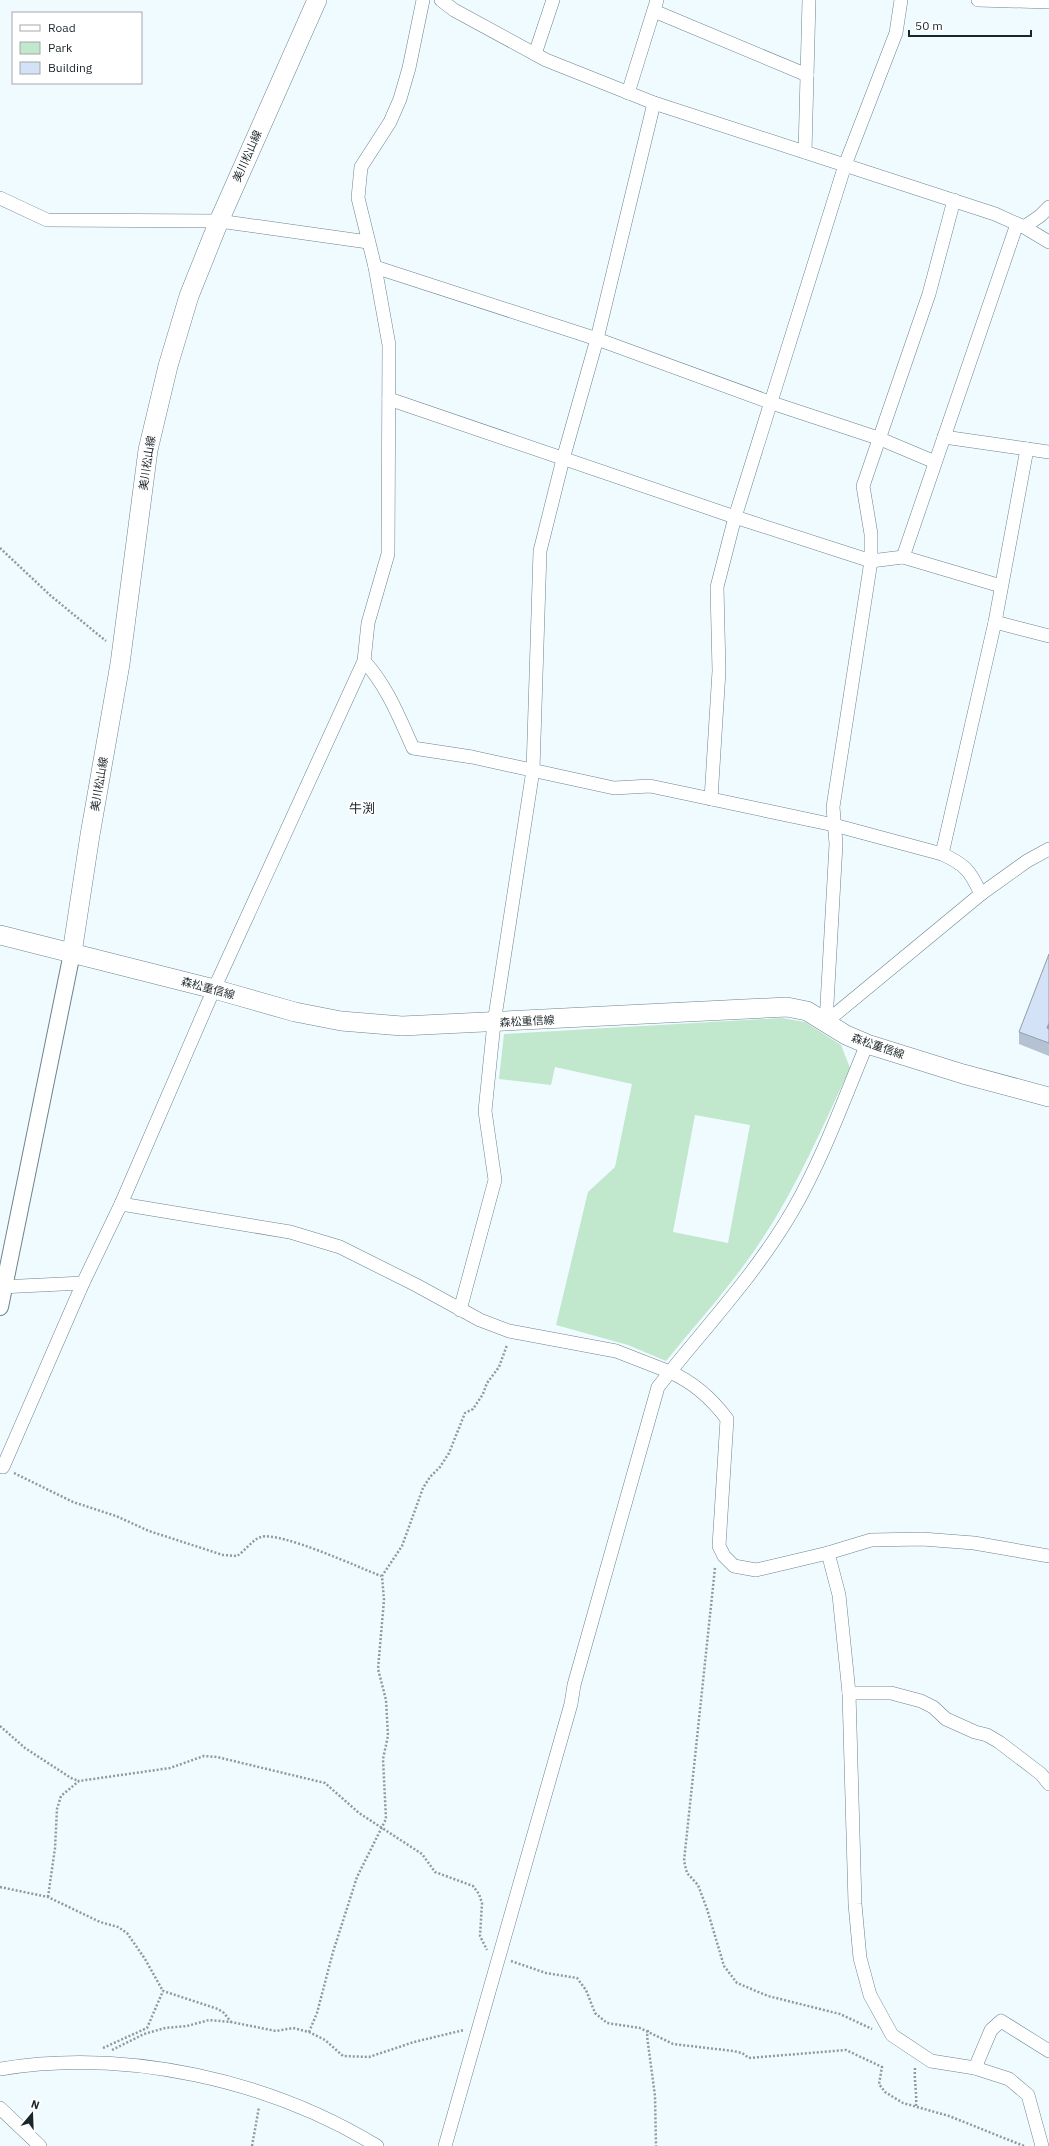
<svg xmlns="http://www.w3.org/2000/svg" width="1049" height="2146" viewBox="0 0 1049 2146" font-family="'IBM Plex Sans','Noto Sans JP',sans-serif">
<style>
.green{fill:#c1e7cc;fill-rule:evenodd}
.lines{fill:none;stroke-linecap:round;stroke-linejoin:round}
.minor-casing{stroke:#6b848e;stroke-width:14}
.tertiary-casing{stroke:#6b848e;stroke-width:18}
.secondary-casing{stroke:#6b848e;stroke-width:20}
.path{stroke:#909a9e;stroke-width:2.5;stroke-dasharray:2 2;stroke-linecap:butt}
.minor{stroke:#fff;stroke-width:13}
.tertiary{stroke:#fff;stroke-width:16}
.secondary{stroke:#fff;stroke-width:19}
.wall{fill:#b5c2d4}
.shaded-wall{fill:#949eac}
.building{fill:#d3e2f6;stroke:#949eac}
.labels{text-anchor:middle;stroke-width:4;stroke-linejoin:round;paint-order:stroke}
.street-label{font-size:11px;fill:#1c262a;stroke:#fff}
.quarter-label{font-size:13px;fill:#1c262a;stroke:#fff}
</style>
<rect width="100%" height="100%" fill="#f0fbff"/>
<!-- green -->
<path class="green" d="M782 1018 805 1022 841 1045 850 1068C819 1135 789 1205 744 1265 720 1298 692 1329 666 1361L628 1345 556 1325 588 1192 615 1167 632 1084 555 1067 551 1085 499 1079 504 1034ZM695 1115 750 1125 728 1243 673 1232Z"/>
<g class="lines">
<!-- minor casing -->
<g class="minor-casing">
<g id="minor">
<polyline points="441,0 454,10 546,60 654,103 995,214 1024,227 1049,242"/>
<polyline points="978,0 1049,2"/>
<polyline points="654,11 807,75"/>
<polyline points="535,54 553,0"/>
<polyline points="628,93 657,0"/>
<polyline points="805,152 809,0"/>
<polyline points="0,198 47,220 219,221 368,242"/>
<polyline points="1024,227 1040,216 1049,207"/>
<polyline points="375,267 597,339 772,403 878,438 935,462"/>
<polyline points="389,399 735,517 871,561 903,557 1001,586"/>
<polyline points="944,437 1049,452"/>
<polyline points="903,557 1017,224"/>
<polyline points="995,622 1049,636"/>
<path d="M364 661C387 686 399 717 413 748L472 757 614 788 650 786 834 825 942 854C966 865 970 871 981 894"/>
<polyline points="711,799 719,671 717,587 735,517 845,165 896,33 901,0"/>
<polyline points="942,854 995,622 1027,449"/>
<polyline points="826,1022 836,844 833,807 871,561 871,534 863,486 929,294 954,200"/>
<polyline points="826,1022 981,894 1027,861 1049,849"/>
<path d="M867 1044C844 1099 823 1158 793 1210 759 1269 712 1320 670 1372 693 1382 712 1399 727 1419L719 1546 724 1556 734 1566 756 1570 828 1553 871 1540 922 1539 974 1543 1049 1556"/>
<polyline points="121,1204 214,989 364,661 368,623 388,554 389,345 375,267 358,198 361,167 390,122 400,99 409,68 423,0"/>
<polyline points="0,1287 83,1283 121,1204 290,1232 340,1247 416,1285 480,1320 509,1331 616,1351 670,1372 658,1387 574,1685 571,1704 445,2146"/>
<polyline points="460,1310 495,1180 485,1111 494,1023 533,770 540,551 563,459 597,339 654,103"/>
<polyline points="0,1466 3,1467 83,1283"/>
<polyline points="828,1553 839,1595 849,1693 855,1904 860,1958 870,1995 892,2035 931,2061 975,2068 1009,2079 1028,2095 1042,2146"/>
<polyline points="849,1693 891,1693 921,1701 933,1707 946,1719 975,1732 987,1735 999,1742 1041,1774 1049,1784"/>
<polyline points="975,2068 991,2030 1001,2021 1049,2051"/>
<path d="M0 2069C126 2048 269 2080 377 2146"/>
<polyline points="0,2108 40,2146"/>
</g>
</g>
<!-- tertiary casing -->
<g class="tertiary-casing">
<polyline id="tertiary" points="0,1307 72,953"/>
</g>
<!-- secondary casing -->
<g class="secondary-casing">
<g id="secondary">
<polyline points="0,935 214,989 295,1012 341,1021 402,1026 787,1007 807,1011 846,1035 867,1044 963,1074 1049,1097"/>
<polyline points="72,953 90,835 120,664 148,450 168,366 189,296 219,221 317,0"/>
</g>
</g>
<!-- path -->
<g class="path">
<polyline points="0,548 51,596 106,641"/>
<path d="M14 1473 73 1502 116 1516 149 1531 223 1555 237 1556C245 1551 253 1539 261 1537 280 1531 360 1568 381 1576"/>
<polyline points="715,1568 684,1861 687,1873 698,1885 707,1909 724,1966 737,1983 768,1996 840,2014 872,2029"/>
<polyline points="0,1726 25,1748 71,1778 79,1781"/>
<polyline points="0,1887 48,1897 100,1922 118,1927 127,1933 145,1959 163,1991"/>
<polyline points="48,1897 55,1848 57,1809 61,1796 79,1781 170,1768 204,1756 217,1757 325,1783 359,1813 422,1854 435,1872 473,1886 479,1894 482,1903 480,1936 487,1950"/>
<polyline points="511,1961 546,1973 577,1978 586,1990 595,2013 607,2023 640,2028 673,2044 733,2051 742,2053 749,2058 846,2050 882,2067 879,2084 885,2092 903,2103 949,2116 1024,2146"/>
<polyline points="648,2030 647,2036 655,2096 656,2146"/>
<polyline points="309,2032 317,2013 333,1952 357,1877 386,1819 383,1759 388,1736 386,1700 378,1669 384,1600 382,1576 402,1546 423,1488 430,1477 440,1467 449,1453 465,1413 473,1409 483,1394 487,1383 499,1367 507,1345"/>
<polyline points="103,2048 147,2028 163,1991 218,2009 224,2013 231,2022"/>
<polyline points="112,2050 144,2034 165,2028 187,2026 209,2020 231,2022 276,2031 293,2028 309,2032 325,2040 343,2056 369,2057 414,2042 464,2030"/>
<path d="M915 2068C914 2081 917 2093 916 2106"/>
<polyline points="252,2146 259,2107"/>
</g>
<!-- minor -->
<use href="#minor" class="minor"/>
<!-- tertiary -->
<use href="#tertiary" class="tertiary"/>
<!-- secondary -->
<use href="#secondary" class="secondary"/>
</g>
<!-- wall -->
<polygon class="wall" points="1049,954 1049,1056 1019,1044 1019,1032"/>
<!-- shaded-wall -->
<polygon class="shaded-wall" points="1049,1023 1049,1035 1047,1028"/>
<!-- building -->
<polygon class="building" points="1049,954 1049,1023 1047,1028 1049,1029 1049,1043 1019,1032"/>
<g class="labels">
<!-- street labels -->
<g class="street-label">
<text transform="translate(247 156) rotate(-66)" y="4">美川松山線</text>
<text transform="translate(147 463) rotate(-81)" y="4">美川松山線</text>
<text transform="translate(99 784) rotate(-80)" y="4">美川松山線</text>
<text transform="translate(208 988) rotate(15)" y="4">森松重信線</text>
<text transform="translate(527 1021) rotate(-3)" y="4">森松重信線</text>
<text transform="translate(878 1046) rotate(19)" y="4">森松重信線</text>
</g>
<!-- quarter labels -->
<g class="quarter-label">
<text x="362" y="813">牛渕</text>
</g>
</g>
<!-- legend -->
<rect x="12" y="12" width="130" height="72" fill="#ffffff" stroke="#a4a8aa"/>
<rect x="20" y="25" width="20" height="6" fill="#ffffff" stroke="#a4a8aa"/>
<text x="48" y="32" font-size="12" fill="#1c262a">Road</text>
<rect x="20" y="42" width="20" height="12" fill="#c1e7cc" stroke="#a4a8aa"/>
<text x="48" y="52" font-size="12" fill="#1c262a">Park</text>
<rect x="20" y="62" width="20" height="12" fill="#d3e2f6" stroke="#a4a8aa"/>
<text x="48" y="72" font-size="12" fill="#1c262a">Building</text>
<!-- north arrow -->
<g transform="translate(32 2114) rotate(19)" stroke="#ffffff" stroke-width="3" paint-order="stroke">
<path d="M0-3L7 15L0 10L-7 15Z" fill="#1c262a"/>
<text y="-6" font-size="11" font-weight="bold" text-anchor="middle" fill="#1c262a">N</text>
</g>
<!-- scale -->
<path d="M909 30v6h122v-6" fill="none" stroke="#1c262a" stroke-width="2"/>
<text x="915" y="30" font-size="12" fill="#1c262a" stroke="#ffffff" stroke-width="3" paint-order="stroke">50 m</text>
</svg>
